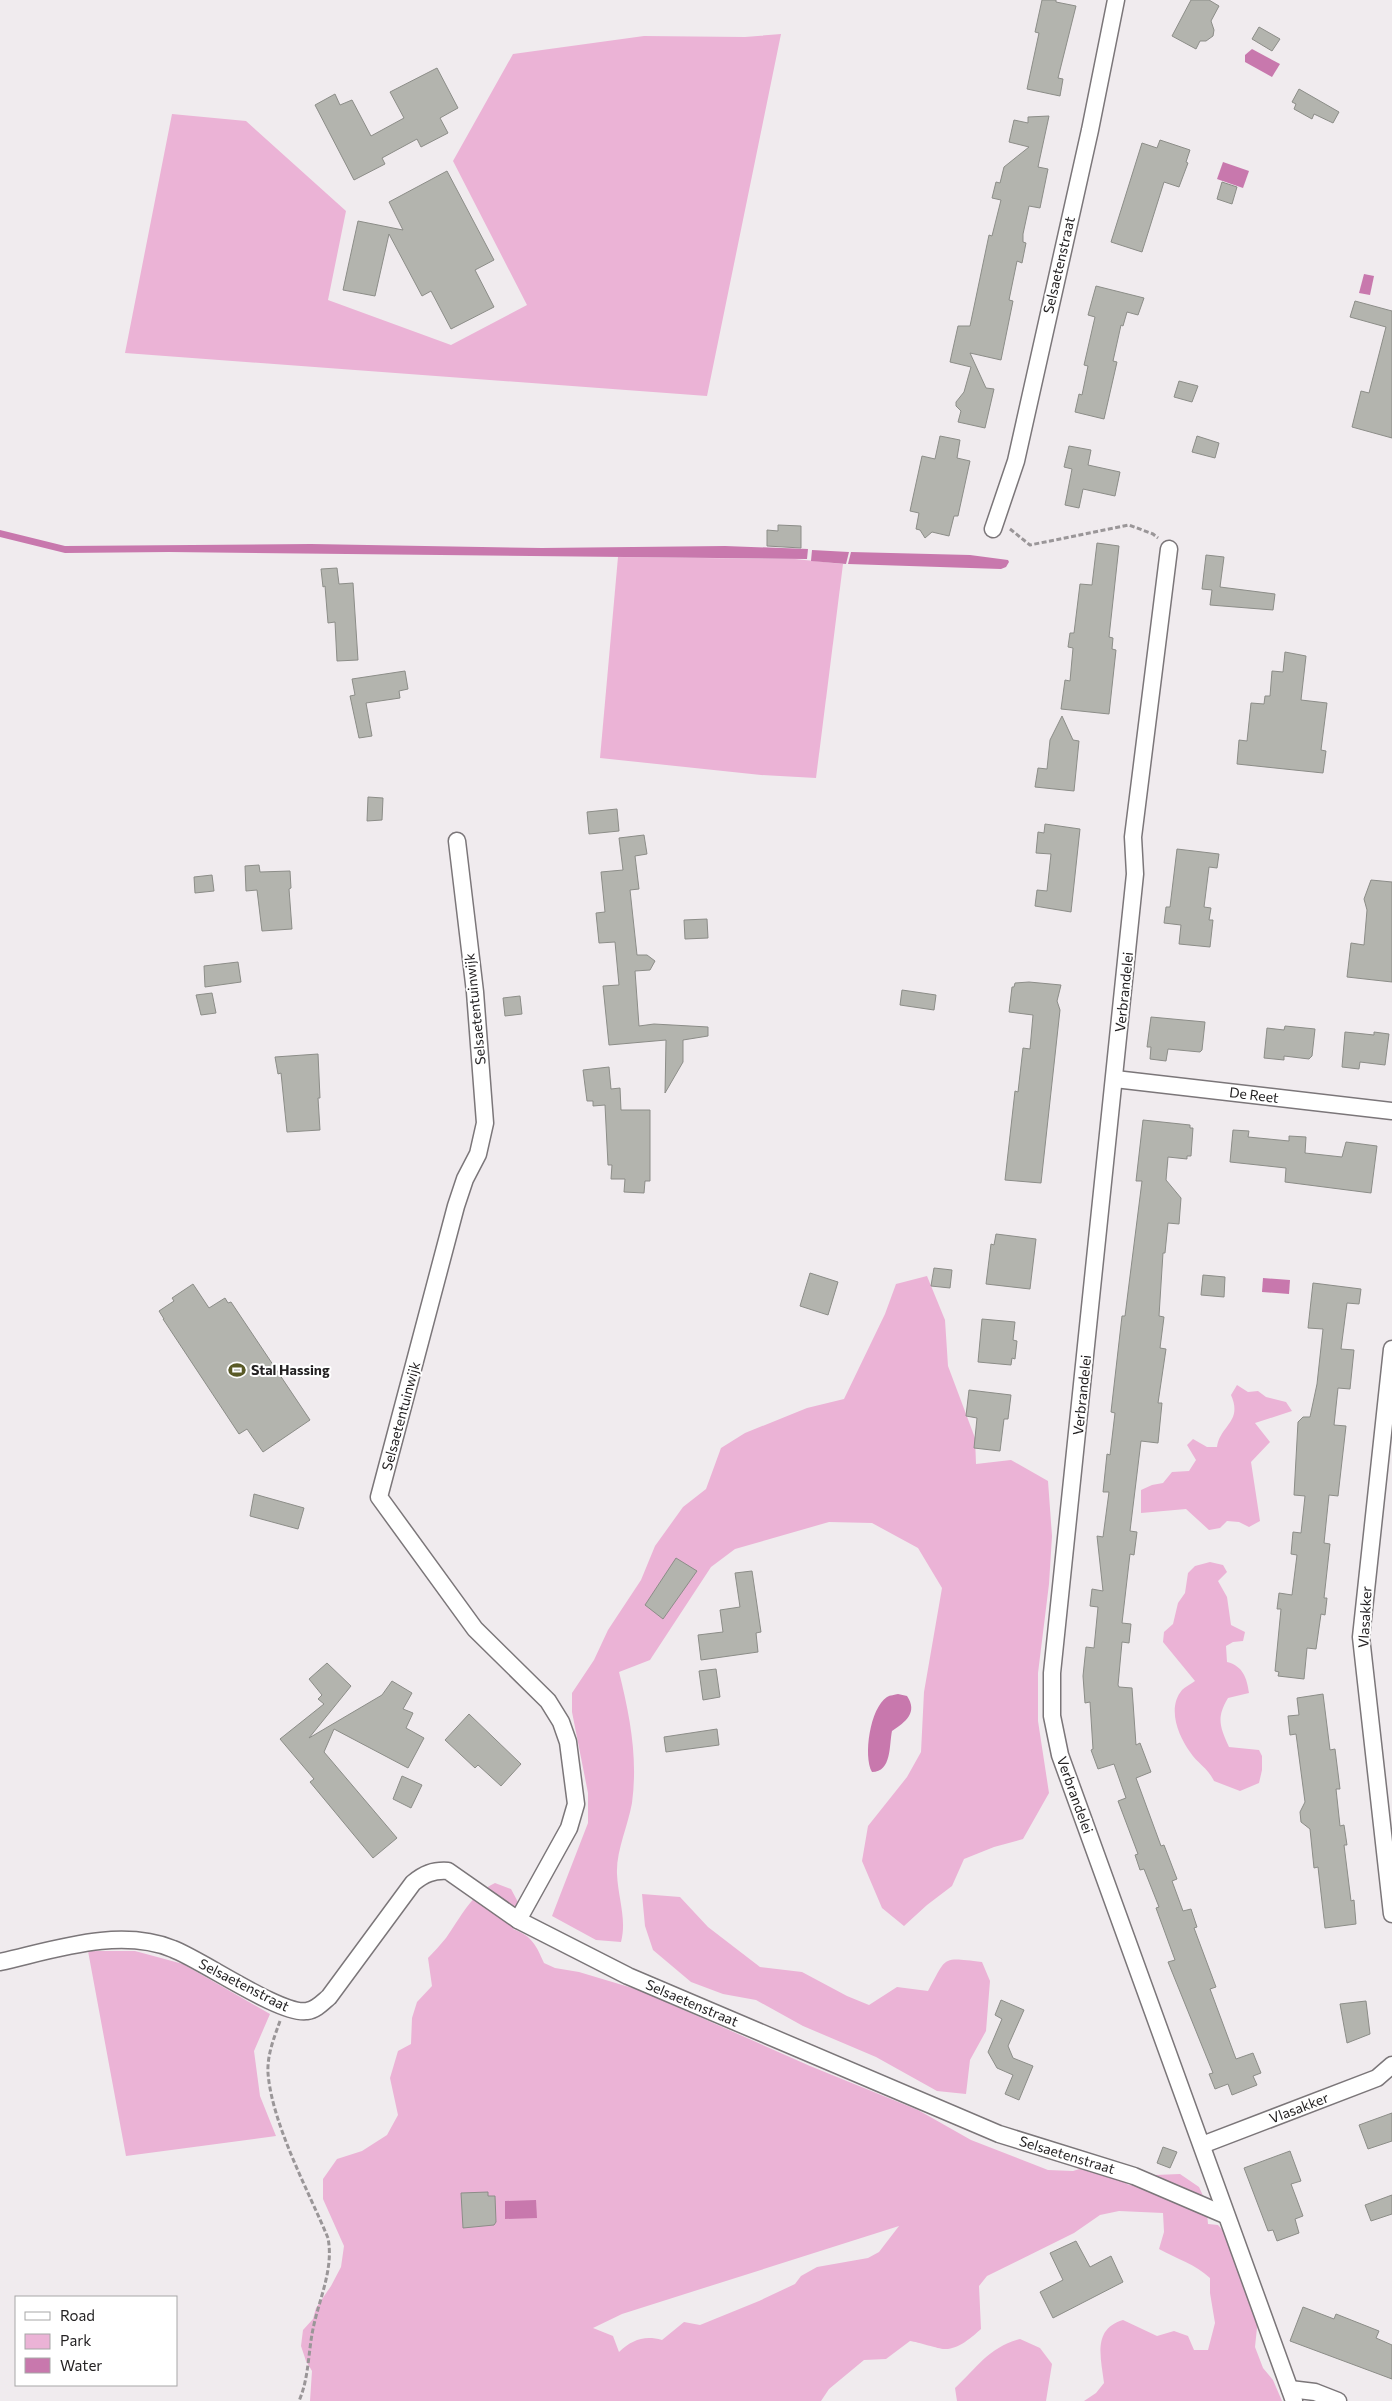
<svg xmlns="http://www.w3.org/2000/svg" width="1392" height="2401" viewBox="0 0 1392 2401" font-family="Commissioner,sans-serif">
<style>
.green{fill:#ebb3d6;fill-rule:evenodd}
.water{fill:#c878ad}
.building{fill:#b3b4ae;stroke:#8c8d88}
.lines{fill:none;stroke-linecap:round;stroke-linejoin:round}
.street-casing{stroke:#7b7679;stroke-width:19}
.path{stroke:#9a9698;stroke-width:3;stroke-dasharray:5 2.5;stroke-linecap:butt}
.street{stroke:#fff;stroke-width:16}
.labels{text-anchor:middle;stroke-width:4;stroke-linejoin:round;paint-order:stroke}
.street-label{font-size:14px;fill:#242223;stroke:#fff}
.poi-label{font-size:14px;font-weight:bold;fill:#242223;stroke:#fff;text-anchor:start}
</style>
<rect width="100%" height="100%" fill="#f0ebee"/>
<!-- green -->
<g class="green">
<polygon points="781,34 707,396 125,353 172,114 246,121 346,211 328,300 451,345 527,305 453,161 513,54 644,36 745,37"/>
<polygon points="618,557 795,559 843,564 816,778 761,775 600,758"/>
<path d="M927 1276 945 1320 948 1366 975 1438 976 1464 1011 1460 1048 1481 1052 1536 1049 1584 1038 1673V1721L1049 1793 1023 1839 994 1847 964 1859 952 1886 927 1905 904 1926 882 1908 862 1861 868 1826 907 1777 921 1752 924 1692 942 1588 918 1548 872 1523 829 1522 735 1549 711 1567 650 1660 619 1672C630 1716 638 1758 632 1803 628 1826 616 1851 617 1874 618 1898 627 1919 621 1942L596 1940 552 1916 588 1823V1793L572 1712V1693L594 1660 608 1630 641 1580 655 1546 683 1507 706 1489 721 1448 745 1433 807 1408 844 1399 885 1314 896 1284Z"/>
<path d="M1237 1385 1248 1392 1258 1391 1266 1397 1286 1402 1292 1411 1255 1423 1270 1442 1251 1462 1260 1521 1249 1527 1239 1522 1227 1521 1220 1528 1209 1530 1186 1509 1141 1513V1490L1152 1485 1163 1483 1172 1472 1189 1471 1196 1460 1187 1445 1193 1439 1207 1447H1217C1220 1425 1243 1422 1231 1395Z"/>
<path d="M1210 1562 1223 1565 1227 1572 1218 1581 1227 1597 1231 1625 1245 1632 1243 1641 1233 1642 1226 1646 1227 1662C1243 1666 1247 1678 1249 1693L1228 1698C1216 1718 1220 1727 1229 1747L1259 1750 1262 1756V1770L1259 1783 1240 1791 1214 1781C1208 1768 1197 1763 1190 1752 1178 1735 1167 1708 1182 1690 1185 1687 1191 1684 1195 1681L1163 1642 1164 1632 1173 1624 1178 1603 1185 1593 1188 1573 1195 1566Z"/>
<path d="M495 1883 511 1889 519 1904 513 1929C532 1936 536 1945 544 1963L555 1968 579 1972 639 1990 810 2066 918 2110 971 2140 1048 2170 1073 2171 1083 2168 1108 2173 1129 2185 1155 2175 1180 2174 1199 2187 1206 2202 1208 2224 1218 2225 1226 2234 1258 2318 1255 2347 1263 2368 1273 2380 1282 2401H1084L1096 2393 1104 2383C1101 2358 1092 2329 1123 2320L1157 2336 1174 2331 1188 2336 1194 2350H1208L1215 2323 1210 2293V2278C1195 2264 1177 2259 1159 2249L1164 2232 1163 2213 1119 2211 1100 2215 1074 2233 987 2276 979 2286 981 2329C972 2337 958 2350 944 2349 939 2349 918 2342 910 2341L886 2359 864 2360 829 2389 821 2401H310L312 2371 306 2361 301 2346 303 2330 313 2319 316 2308 331 2286 341 2267 344 2246 323 2199V2179L337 2159 362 2151 387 2135 398 2115 390 2078 398 2051 411 2044 412 2018 417 2002 432 1986 428 1958C434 1952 440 1945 446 1938 461 1917 471 1894 495 1883ZM899 2226 879 2252 868 2258 817 2267 801 2276 795 2284 759 2301 700 2325 684 2322 662 2340C644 2335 632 2340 619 2352L613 2336 593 2328 622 2314Z"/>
<path d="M642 1894 680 1897 708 1927 760 1967 802 1972 847 1996 869 2005 897 1987 928 1991C947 1956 941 1957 982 1962L990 1981 986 2031 970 2060 966 2094 937 2091 876 2057 803 2026 756 2000 723 1994 691 1982 653 1950 645 1926Z"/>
<polygon points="88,1951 135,1951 183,1964 270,2014 254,2051 260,2096 276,2136 126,2156"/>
<path d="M1020 2339 1040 2348 1052 2364 1046 2401H957L955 2388C979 2366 988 2348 1020 2339Z"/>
</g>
<!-- water -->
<g class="water">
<polygon points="1252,49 1280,64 1272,77 1245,62 1245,55"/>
<polygon points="1223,162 1249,171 1243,188 1217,179"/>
<polygon points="1364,274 1374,276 1370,295 1359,293"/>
<polygon points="0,530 65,546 311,544 542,548 725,546 808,549 807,559 169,552 65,553 0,537"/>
<polygon points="812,550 849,552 846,564 811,561"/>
<polygon points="851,552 970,555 1008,560 1009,562 1006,567 1001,569 848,564"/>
<polygon points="1263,1278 1290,1280 1289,1294 1262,1292"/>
<path d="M898 1694 907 1696C918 1712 906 1722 892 1731 889 1745 892 1772 872 1772 863 1756 870 1708 887 1697 890 1695 895 1695 898 1694Z"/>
<polygon points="536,2200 537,2218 505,2219 505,2201"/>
</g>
<!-- building -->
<g class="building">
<polygon points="1042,0 1056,0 1056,2 1076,6 1058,78 1063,79 1060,96 1027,89 1039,33 1035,32"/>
<polygon points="1191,0 1209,0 1219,6 1211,21 1214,30 1213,36 1206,41 1200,41 1196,49 1172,36"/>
<polygon points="1259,27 1280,39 1272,51 1252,39"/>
<polygon points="437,68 458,108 440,118 448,133 421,147 417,139 382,158 385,164 354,180 315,105 335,94 340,105 352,100 371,136 404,118 390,92"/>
<polygon points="1299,89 1339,112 1333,123 1314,114 1312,119 1294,109 1296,104 1292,102"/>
<polygon points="1049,116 1038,167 1048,169 1040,208 1029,206 1023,234 1023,242 1026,243 1022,263 1017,261 1009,300 1013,301 1001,360 970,353 986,388 994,389 985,428 958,422 961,411 956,406 956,402 964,392 971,367 950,362 958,326 970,326 989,235 992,236 1001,200 992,198 996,182 1000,183 1004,167 1029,147 1009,142 1014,120 1028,123 1028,117"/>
<polygon points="1160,140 1190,150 1186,162 1188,163 1179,187 1164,182 1142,252 1111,242 1142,143 1157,148"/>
<polygon points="447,171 494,260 475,270 494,307 451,329 431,291 422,296 389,234 375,296 343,290 358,221 403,230 389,202"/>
<polygon points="1222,182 1237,187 1232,204 1217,199"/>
<polygon points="1096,286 1144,298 1138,315 1127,312 1123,326 1121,325 1113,361 1117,362 1104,419 1075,412 1079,394 1082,395 1088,366 1084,365 1095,317 1088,315"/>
<polygon points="1355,301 1392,311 1392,438 1352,427 1361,391 1369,393 1386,327 1350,317"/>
<polygon points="1179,381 1198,386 1192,402 1174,397"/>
<polygon points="940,436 960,440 957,458 970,461 958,516 954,516 949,536 932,532 925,538 920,530 916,529 919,513 910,511 922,456 935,459"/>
<polygon points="1197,436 1219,443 1215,458 1192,452"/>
<polygon points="1069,446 1091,450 1088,465 1120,472 1115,496 1083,489 1079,508 1065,505 1072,469 1064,467"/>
<polygon points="778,525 801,526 801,548 767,546 767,530 778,531"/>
<polygon points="1097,543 1119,546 1109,637 1113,638 1112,649 1116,650 1109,714 1061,709 1065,680 1070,681 1073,648 1068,647 1070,633 1074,633 1080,584 1092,585"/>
<polygon points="1206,555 1224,557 1220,587 1275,594 1273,610 1210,605 1212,590 1202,589"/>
<polygon points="337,568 339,584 353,583 358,660 337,661 335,622 328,623 325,586 323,587 321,569"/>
<polygon points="1285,652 1306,656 1301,700 1327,703 1321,750 1326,751 1323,773 1237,764 1239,740 1247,741 1251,703 1264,704 1265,696 1270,696 1272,671 1283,672"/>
<polygon points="405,671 408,689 399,691 400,698 366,703 372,736 359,738 350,696 355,695 352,679"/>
<polygon points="1062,716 1073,740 1079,741 1074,791 1035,787 1038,768 1047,769 1050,740"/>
<polygon points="368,797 383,798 382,820 367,821"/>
<polygon points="617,809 619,831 589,834 587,812"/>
<polygon points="1045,824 1080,829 1071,912 1035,906 1037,890 1047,891 1051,854 1036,853 1038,832 1044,833"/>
<polygon points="644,835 647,854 635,856 639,889 630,890 637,955 647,955 655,961 650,970 635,971 639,1026 654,1024 708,1027 708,1036 683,1040 683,1062 665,1093 666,1040 609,1045 603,986 619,985 615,942 599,943 596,913 605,912 601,872 623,870 619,838"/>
<polygon points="1177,849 1219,854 1217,868 1209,867 1204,907 1211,908 1209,920 1213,920 1210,947 1179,944 1181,925 1164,923 1166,907 1170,907"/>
<polygon points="259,865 260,872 290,871 291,888 289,889 292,929 262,931 257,890 246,891 245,866"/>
<polygon points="212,875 214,891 195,893 194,877"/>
<polygon points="1371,880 1392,882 1392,982 1347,977 1351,943 1364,945 1367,910 1364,899"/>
<polygon points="707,919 708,938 685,939 684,920"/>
<polygon points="238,962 241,982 205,987 204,966"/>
<polygon points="1029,982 1061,985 1057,1001 1060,1010 1041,1183 1005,1180 1015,1091 1018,1092 1023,1048 1030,1049 1033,1015 1009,1012 1012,987 1014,987 1015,983"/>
<polygon points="902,990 936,995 934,1010 900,1005"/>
<polygon points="212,993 216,1013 201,1015 196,995"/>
<polygon points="520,996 522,1014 505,1016 503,998"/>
<polygon points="1151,1017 1205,1022 1202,1050 1200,1052 1168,1049 1166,1061 1150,1059 1151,1047 1147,1047"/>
<polygon points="1285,1026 1315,1029 1312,1056 1309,1059 1284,1056 1284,1060 1264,1058 1267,1028 1284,1030"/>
<polygon points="1345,1032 1374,1035 1374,1032 1389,1034 1385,1065 1360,1062 1359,1069 1342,1067"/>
<polygon points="318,1054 320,1098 318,1098 320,1130 287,1132 281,1073 278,1074 275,1057"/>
<polygon points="609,1067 611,1089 620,1088 621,1110 650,1110 650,1181 645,1181 644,1193 624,1192 625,1179 611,1179 612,1165 608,1165 605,1105 593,1106 593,1101 587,1101 583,1070"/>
<polygon points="1143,1120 1190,1125 1190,1128 1193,1128 1191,1156 1187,1156 1187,1159 1168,1157 1166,1180 1181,1198 1179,1224 1168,1223 1165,1253 1163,1253 1159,1316 1164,1317 1160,1348 1166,1349 1158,1403 1162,1403 1158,1443 1141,1441 1130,1531 1137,1532 1134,1555 1130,1554 1122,1623 1131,1624 1129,1643 1122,1642 1118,1685 1119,1687 1132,1688 1136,1745 1140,1743 1151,1772 1136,1778 1161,1846 1164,1845 1177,1879 1172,1881 1183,1911 1191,1909 1197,1927 1194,1928 1216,1987 1210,1989 1236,2059 1253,2053 1261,2073 1253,2076 1257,2085 1232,2095 1228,2084 1215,2089 1209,2074 1213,2073 1168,1962 1175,1960 1156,1908 1159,1907 1144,1869 1140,1870 1135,1855 1138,1854 1118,1801 1126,1798 1114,1764 1098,1769 1091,1750 1093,1749 1090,1702 1085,1703 1083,1676 1086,1647 1094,1648 1098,1607 1090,1606 1092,1589 1103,1591 1097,1536 1103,1537 1109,1492 1103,1492 1107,1454 1110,1455 1115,1413 1111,1412 1122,1316 1125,1316 1142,1181 1136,1181"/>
<polygon points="1233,1130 1249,1131 1248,1137 1289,1141 1289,1136 1306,1137 1305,1153 1342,1157 1346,1142 1377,1146 1371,1193 1285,1182 1286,1168 1230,1162"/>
<polygon points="996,1234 1036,1239 1030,1289 986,1284 991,1244 994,1245"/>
<polygon points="934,1268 952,1270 950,1288 931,1286"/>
<polygon points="810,1273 838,1282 828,1315 800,1306"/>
<polygon points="1203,1275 1225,1277 1224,1297 1201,1295"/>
<polygon points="1313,1283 1361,1289 1359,1304 1347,1303 1341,1349 1354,1350 1350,1389 1338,1388 1334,1425 1346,1426 1338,1496 1329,1495 1324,1543 1330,1544 1324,1598 1327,1598 1325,1615 1321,1614 1316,1649 1307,1648 1304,1679 1278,1676 1279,1672 1275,1671 1281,1609 1277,1609 1279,1593 1292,1595 1297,1555 1291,1554 1293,1532 1301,1533 1305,1496 1294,1495 1298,1422 1303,1417 1310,1417 1317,1384 1323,1329 1308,1328"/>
<polygon points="193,1284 209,1308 225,1298 228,1303 231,1302 310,1420 263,1452 247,1429 239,1434 163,1319 164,1319 159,1311 174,1301 172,1298"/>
<polygon points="982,1319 1015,1322 1013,1340 1017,1341 1015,1359 1012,1358 1011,1365 978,1362"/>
<polygon points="969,1390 1011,1395 1008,1419 1004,1419 1000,1451 974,1448 977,1418 966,1416"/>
<polygon points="254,1494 304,1508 298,1529 250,1516"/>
<polygon points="676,1558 697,1571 663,1619 645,1605"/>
<polygon points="752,1571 761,1632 756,1633 758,1652 701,1660 698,1635 723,1632 720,1610 740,1607 735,1573"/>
<polygon points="327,1663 351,1686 309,1738 382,1695 392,1681 412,1693 403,1709 413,1713 406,1728 424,1738 408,1768 334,1729 324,1752 397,1838 373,1858 310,1782 314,1779 280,1739 324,1704 318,1699 322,1695 309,1679"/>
<polygon points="716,1669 720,1697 703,1700 699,1671"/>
<polygon points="1323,1694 1330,1750 1335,1749 1340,1789 1336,1789 1340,1826 1344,1825 1347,1845 1344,1845 1351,1901 1354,1900 1356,1924 1325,1928 1318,1867 1314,1868 1310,1829 1301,1822 1300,1812 1305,1802 1296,1734 1290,1735 1288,1716 1299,1715 1297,1698"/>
<polygon points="469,1714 521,1764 501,1786 478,1765 475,1768 445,1740"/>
<polygon points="717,1729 719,1745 666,1752 664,1737"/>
<polygon points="402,1776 422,1785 411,1808 393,1799"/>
<polygon points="1001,2000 1024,2010 1008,2046 1013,2058 1033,2066 1019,2100 1005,2094 1013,2075 997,2068 988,2052 1002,2019 995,2015"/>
<polygon points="1366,2001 1370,2034 1347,2043 1340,2004"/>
<polygon points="1392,2113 1392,2141 1368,2149 1359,2125"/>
<polygon points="1163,2147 1177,2152 1170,2168 1157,2163"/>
<polygon points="1290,2151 1301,2181 1291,2184 1303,2216 1295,2219 1299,2233 1277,2241 1273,2230 1268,2231 1244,2168"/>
<polygon points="488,2192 488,2196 495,2196 496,2222 494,2225 463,2228 461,2193"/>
<polygon points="1392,2195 1392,2214 1371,2221 1365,2205"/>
<polygon points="1076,2241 1090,2267 1111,2256 1123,2282 1053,2318 1040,2292 1063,2280 1050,2253"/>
<polygon points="1303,2307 1334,2319 1336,2314 1379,2331 1376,2338 1392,2345 1392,2379 1290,2341"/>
</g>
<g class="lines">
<!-- street casing -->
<g class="street-casing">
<g id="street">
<polyline points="993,529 1016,461 1090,130 1116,0"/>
<polyline points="1169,549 1133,837 1135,874 1052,1673 1052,1716 1060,1755 1294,2401"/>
<polyline points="457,841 475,992 485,1123 478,1154 465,1179 456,1206 379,1497 475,1629 548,1701 561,1722 568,1742 576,1804 569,1828 518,1920"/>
<polyline points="1115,1079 1392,1111"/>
<polyline points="1392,1349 1361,1637 1392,1914"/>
<path d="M0 1962C54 1950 119 1927 173 1949 202 1960 282 2016 307 2011 316 2010 323 2002 329 1997L413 1883C424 1874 433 1870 448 1871L518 1920 628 1976 999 2134 1134 2176 1225 2215"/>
<polyline points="1202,2145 1377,2078 1392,2065"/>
<polyline points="1290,2389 1315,2392 1338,2401"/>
</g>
</g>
<!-- path -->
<g class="path">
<polyline points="1010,529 1030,545 1129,525 1153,534 1158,538"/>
<path d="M280 2021C274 2038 267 2055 268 2073 272 2124 308 2190 328 2238 334 2269 319 2299 313 2329 308 2353 309 2378 299 2401"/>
</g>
<!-- street -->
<use href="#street" class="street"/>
</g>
<!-- icons -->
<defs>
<g id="stadium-bare" transform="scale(1.35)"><path d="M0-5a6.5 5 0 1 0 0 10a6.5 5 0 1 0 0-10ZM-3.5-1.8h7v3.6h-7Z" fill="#595a27" stroke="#fff" stroke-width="2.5" paint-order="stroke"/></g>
</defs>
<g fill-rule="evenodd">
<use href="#stadium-bare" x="237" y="1370"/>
</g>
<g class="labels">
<!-- street labels -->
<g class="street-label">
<text transform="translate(1059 265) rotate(-77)" y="5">Selsaetenstraat</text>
<text transform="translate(1124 992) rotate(-84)" y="5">Verbrandelei</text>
<text transform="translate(475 1009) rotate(-96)" y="5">Selsaetentuinwijk</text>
<text transform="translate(1254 1095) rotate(7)" y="5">De Reet</text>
<text transform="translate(1082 1395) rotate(-84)" y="5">Verbrandelei</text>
<text transform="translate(401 1416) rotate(-75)" y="5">Selsaetentuinwijk</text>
<text transform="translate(1365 1617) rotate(-87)" y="5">Vlasakker</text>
<text transform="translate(1075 1795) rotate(70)" y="5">Verbrandelei</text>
<text transform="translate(244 1985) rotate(27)" y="5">Selsaetenstraat</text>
<text transform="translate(692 2003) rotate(23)" y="5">Selsaetenstraat</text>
<text transform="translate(1299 2108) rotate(-21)" y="5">Vlasakker</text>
<text transform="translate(1067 2155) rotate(17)" y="5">Selsaetenstraat</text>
</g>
<!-- poi labels -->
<g class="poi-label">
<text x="251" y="1375">Stal Hassing</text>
</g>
</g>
<!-- legend -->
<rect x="15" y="2296" width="162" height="90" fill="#ffffff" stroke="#a7a7a7"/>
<rect x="25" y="2312" width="25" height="8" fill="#ffffff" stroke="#a7a7a7"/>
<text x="60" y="2321" font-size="15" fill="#242223">Road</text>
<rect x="25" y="2334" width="25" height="15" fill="#ebb3d6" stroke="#a7a7a7"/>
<text x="60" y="2346" font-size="15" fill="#242223">Park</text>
<rect x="25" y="2358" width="25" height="15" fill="#c878ad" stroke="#a7a7a7"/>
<text x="60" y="2371" font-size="15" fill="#242223">Water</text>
</svg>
